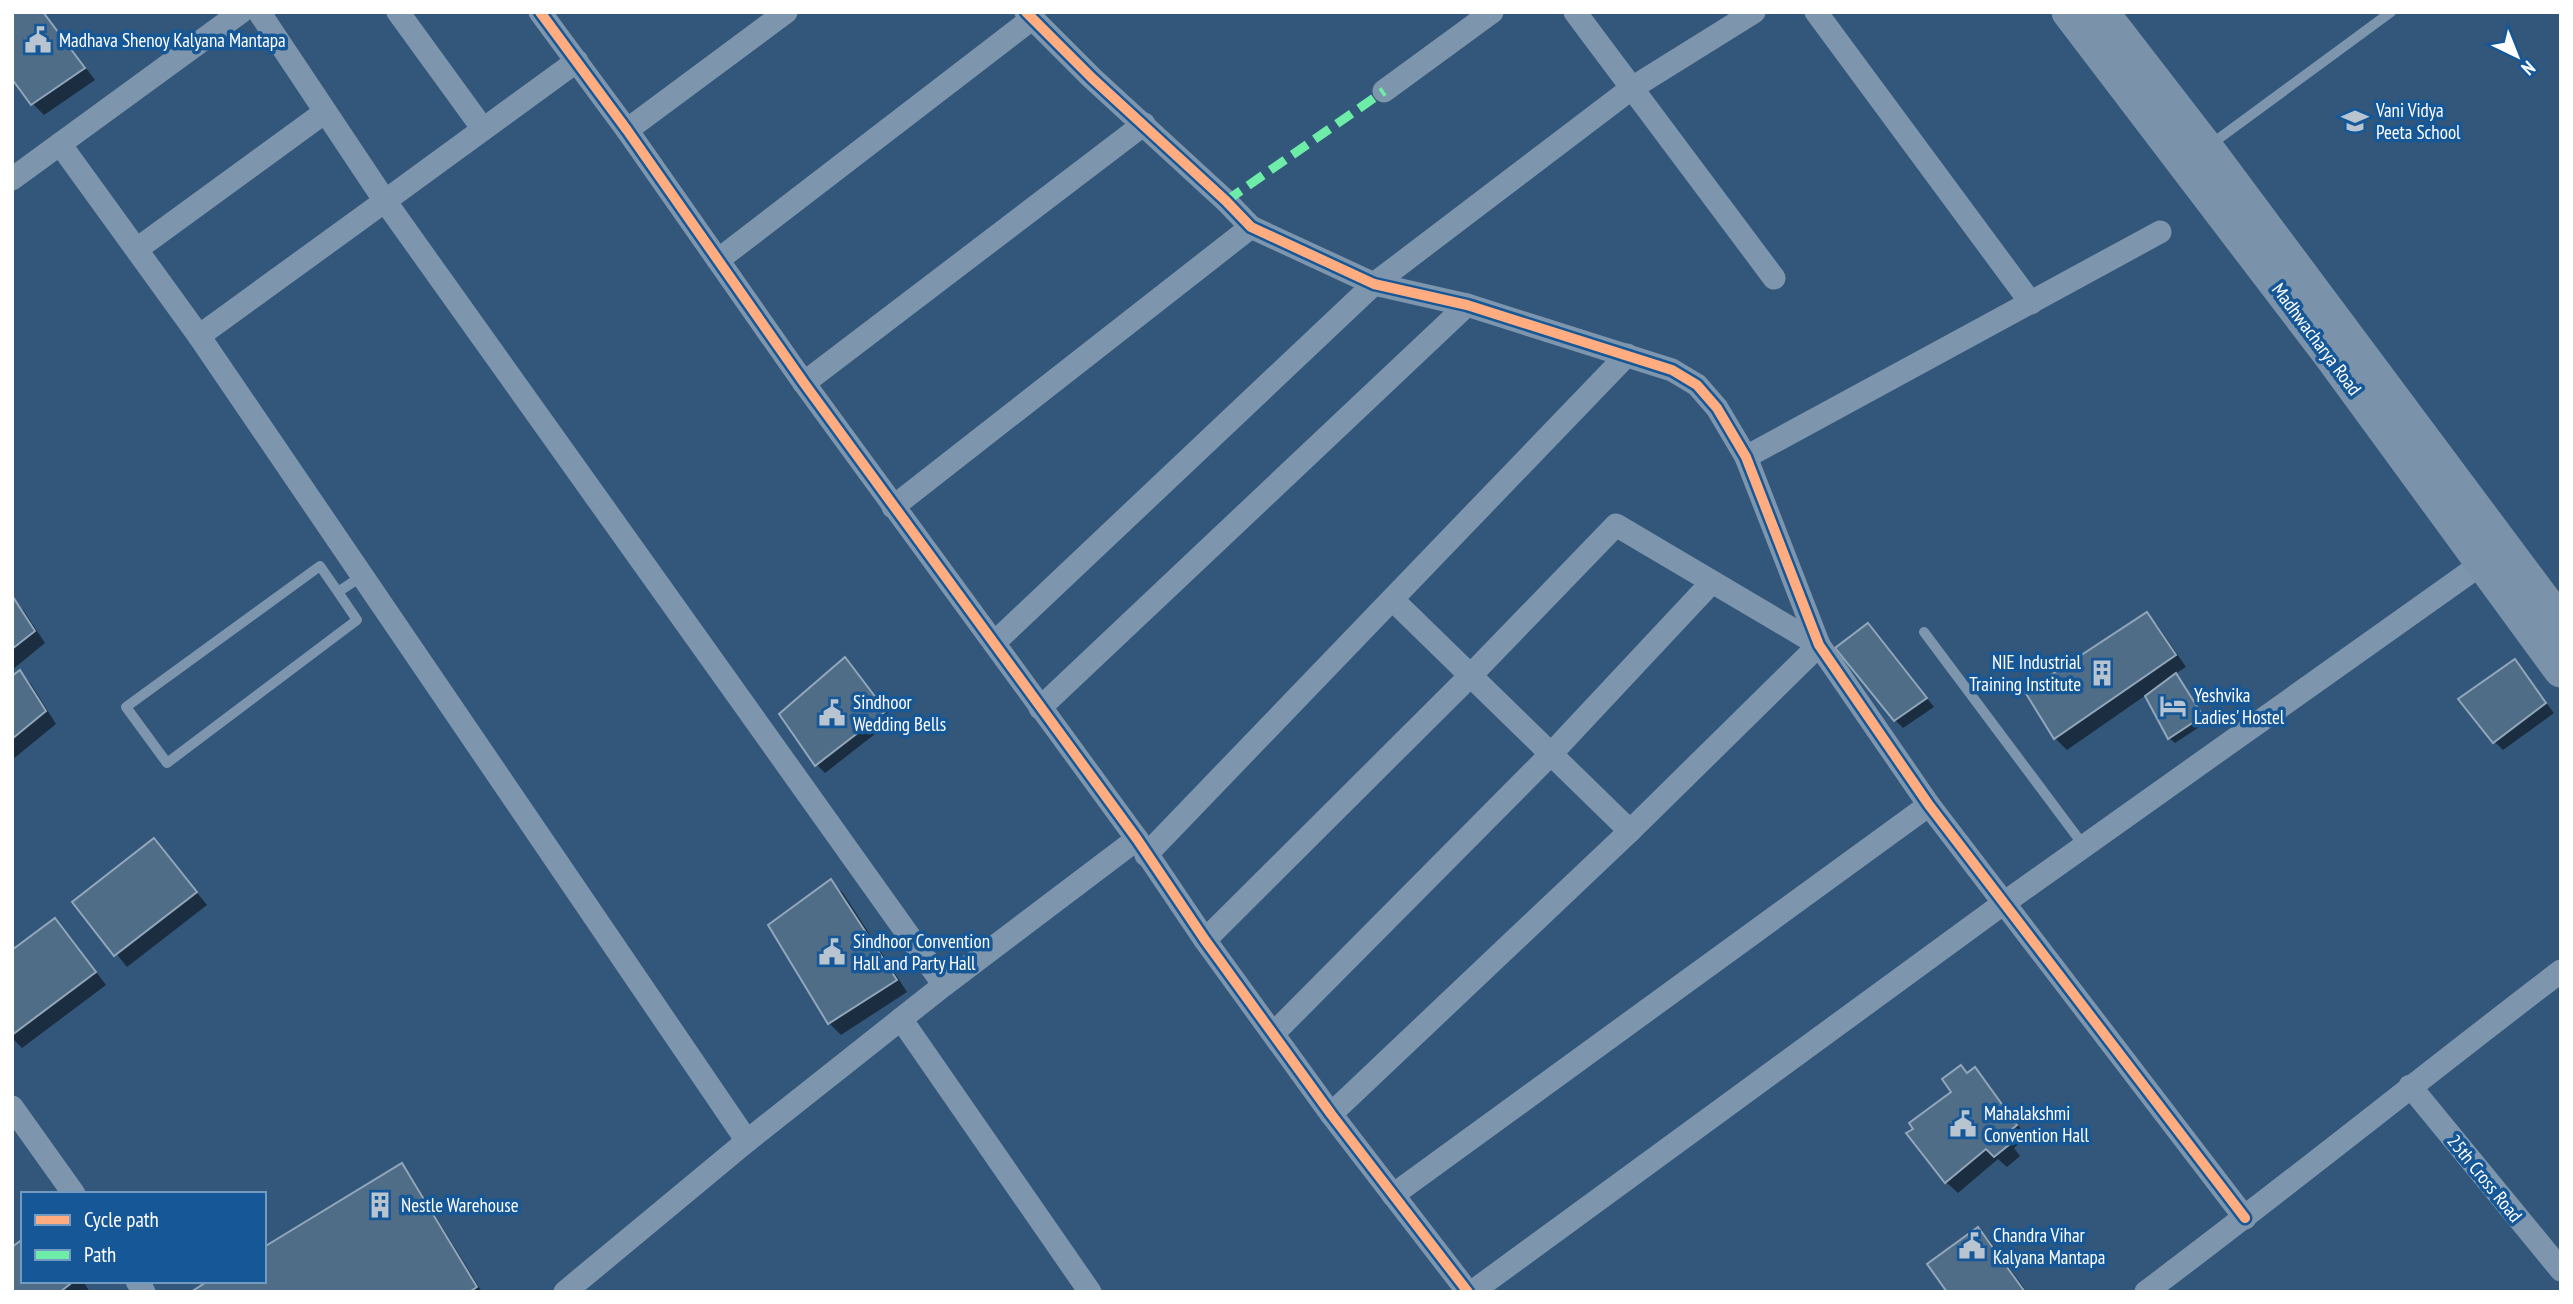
<svg xmlns="http://www.w3.org/2000/svg" width="2573" height="1304" viewBox="0 0 2573 1304" font-family="'PT Sans Narrow',sans-serif">
<style>
.shadow{fill:#0007}
.building{fill:#506d88;stroke:#91a6ba;stroke-width:2}
.lines{fill:none;stroke-linecap:round;stroke-linejoin:round}
.service{stroke:#7d95ad;stroke-width:10}
.minor{stroke:#7d95ad;stroke-width:23}
.primary{stroke:#7b93aa;stroke-width:35}
.quiet{stroke:#6deda7;stroke-width:9;stroke-dasharray:18 9;stroke-linecap:butt}
.cycleway-casing{stroke:#165897;stroke-width:15}
.cycleway{stroke:#ffac80;stroke-width:10}
.labels{text-anchor:middle;stroke-width:7;stroke-linejoin:round;paint-order:stroke}
.poi-label{font-size:19px;fill:#fff;stroke:#165897;text-anchor:start}
.street-label{font-size:19px;fill:#fff;stroke:#165897}
</style>
<rect width="100%" height="100%" fill="#33577a"/>
<!-- shadow -->
<g class="shadow">
<polygon points="12,12 43,12 95,80 44,115 32,103"/>
<polygon points="13,599 24,611 45,643 12,670"/>
<polygon points="2147,614 2158,626 2186,667 2175,674 2207,722 2175,743 2169,738 2146,695 2067,750 2055,738 2028,693"/>
<polygon points="1876,633 1934,707 1903,728 1895,720"/>
<polygon points="845,660 893,720 825,773 816,764"/>
<polygon points="2514,661 2554,713 2503,750 2494,741"/>
<polygon points="20,672 31,684 56,724 12,760 12,679"/>
<polygon points="154,840 207,905 127,967 75,902"/>
<polygon points="831,882 843,893 907,992 841,1035 829,1023 770,925"/>
<polygon points="55,920 66,932 106,985 22,1048 12,1038 12,952"/>
<polygon points="1975,1069 1986,1081 2027,1137 2014,1148 2020,1156 2007,1167 1998,1159 1958,1193 1946,1182 1953,1093"/>
<polygon points="401,1165 410,1174 482,1292 194,1292 264,1281"/>
<polygon points="1978,1229 1990,1241 2027,1292 1949,1292"/>
<polygon points="23,1281 83,1281 90,1292 12,1292"/>
</g>
<!-- building -->
<g class="building">
<polygon points="12,12 43,12 85,68 31,105 12,79"/>
<polygon points="13,597 35,631 12,649 12,598"/>
<polygon points="2147,612 2176,655 2054,739 2025,692"/>
<polygon points="1868,623 1927,698 1894,721 1835,648"/>
<polygon points="845,657 886,711 815,766 779,714"/>
<polygon points="2515,659 2546,703 2493,743 2458,699"/>
<polygon points="20,670 46,711 12,739 12,676"/>
<polygon points="2176,673 2203,716 2168,739 2145,696"/>
<polygon points="154,838 197,892 114,956 72,902"/>
<polygon points="831,879 897,980 828,1024 768,925"/>
<polygon points="55,918 96,972 12,1035 12,950"/>
<polygon points="1961,1065 1967,1073 1975,1067 2017,1125 2004,1136 2010,1144 1994,1157 1986,1149 1945,1183 1906,1133 1913,1129 1909,1123 1951,1092 1942,1079"/>
<polygon points="402,1163 477,1287 469,1292 191,1292 208,1281 264,1281 264,1247"/>
<polygon points="1978,1227 2025,1292 1947,1292 1927,1264"/>
<polygon points="23,1239 23,1281 74,1281 60,1292 12,1292 12,1247"/>
</g>
<g class="lines">
<!-- service -->
<g class="service">
<polyline points="2210,145 2391,12"/>
<polyline points="338,592 320,566 126,707 167,763 357,620 338,592 362,576"/>
<polyline points="1924,632 2084,846"/>
</g>
<!-- minor -->
<g class="minor">
<polyline points="398,12 483,129"/>
<polyline points="540,12 627,130 804,383 1137,839 1205,940 1331,1114 1468,1292"/>
<polyline points="1026,12 1092,78 1226,201 1251,227 1374,284 1467,305 1672,370 1697,385 1717,408 1746,457 1819,645 1929,805 2245,1218"/>
<polyline points="1575,12 1774,278"/>
<polyline points="1816,12 2031,303"/>
<polyline points="577,61 385,201 944,985"/>
<polyline points="1384,91 1492,12"/>
<polyline points="627,130 786,12"/>
<polyline points="60,144 199,336 747,1141"/>
<polyline points="12,179 241,12"/>
<polyline points="137,249 325,112"/>
<polyline points="718,260 1033,18"/>
<polyline points="199,336 385,201 259,12"/>
<polyline points="804,383 1144,124"/>
<polyline points="1746,457 2160,232"/>
<polyline points="893,507 1251,227"/>
<polyline points="1393,600 1630,831"/>
<polyline points="994,643 1374,284 1632,88 1754,12"/>
<polyline points="1040,708 1467,305"/>
<polyline points="1146,855 1627,355"/>
<polyline points="1205,940 1471,675 1616,525 1819,645"/>
<polyline points="901,1019 1090,1292"/>
<polyline points="1274,1033 1551,754 1712,582"/>
<polyline points="2410,1086 2561,1270"/>
<polyline points="12,1107 74,1194"/>
<polyline points="1331,1114 1630,831 1819,645"/>
<polyline points="1393,1195 1929,805"/>
<polyline points="137,1281 144,1292"/>
<polyline points="565,1292 747,1141 944,985 1137,839"/>
<polyline points="1472,1292 2004,903 2494,555"/>
<path d="M2146 1292C2286 1187 2422 1077 2561 971"/>
</g>
<!-- primary -->
<g class="primary">
<polyline points="2069,12 2329,353 2561,670"/>
<polyline points="2101,12 2206,148 2561,624"/>
</g>
<!-- quiet -->
<polyline class="quiet" points="1226,201 1384,91"/>
<!-- cycleway casing -->
<g class="cycleway-casing">
<g id="cycleway">
<polyline points="540,12 627,130 804,383 1137,839 1205,940 1331,1114 1468,1292"/>
<polyline points="1026,12 1092,78 1226,201 1251,227 1374,284 1467,305 1672,370 1697,385 1717,408 1746,457 1819,645 1929,805 2245,1218"/>
</g>
</g>
<!-- cycleway -->
<use href="#cycleway" class="cycleway"/>
</g>
<!-- icons -->
<defs>
<g id="civic-bare" transform="scale(2.1)"><path d="M-.6-6.5H3V-4.5H.6V-3L4-1V1h2V6H-6V1h2V-1L-.6-3ZM-1.2 2.5V6h2.4V2.5Z" fill="#b8c4d0" stroke="#165897" stroke-width="2.5" paint-order="stroke"/></g>
<g id="school-bare" transform="scale(2.1)"><path d="M0-5L7-2L0 1L-7-2ZM-4 1L0 2.5L4 1V4Q0 6-4 4Z" fill="#b8c4d0" stroke="#165897" stroke-width="2.5" paint-order="stroke"/></g>
<g id="building-bare" transform="scale(2.1)"><path d="M-4-6H4V6H1V3H-1V6H-4ZM-2.5-4.3h1.7v1.8h-1.7ZM.8-4.3h1.7v1.8H.8ZM-2.5-1h1.7V.8h-1.7ZM.8-1h1.7V.8H.8Z" fill="#b8c4d0" stroke="#165897" stroke-width="2.5" paint-order="stroke"/></g>
<g id="hotel-bare" transform="scale(2.1)"><path d="M-6-4.5h1.5V1H6V5H4.5V3h-9V5H-6ZM-4 0a1.8 1.8 0 1 1 3.6 0ZM.5 0V-2.5h3Q6-2.5 6 0Z" fill="#b8c4d0" stroke="#165897" stroke-width="2.5" paint-order="stroke"/></g>
</defs>
<g fill-rule="evenodd">
<use href="#civic-bare" x="38" y="40"/>
<use href="#school-bare" x="2355" y="121"/>
<use href="#building-bare" x="2102" y="673"/>
<use href="#hotel-bare" x="2173" y="706"/>
<use href="#civic-bare" x="832" y="713"/>
<use href="#civic-bare" x="832" y="952"/>
<use href="#civic-bare" x="1963" y="1124"/>
<use href="#building-bare" x="380" y="1205"/>
<use href="#civic-bare" x="1972" y="1246"/>
</g>
<g class="labels">
<!-- poi labels -->
<g class="poi-label">
<text x="59" y="47">Madhava Shenoy Kalyana Mantapa</text>
<text x="2376" y="117">Vani Vidya<tspan x="2376" dy="22">Peeta School</tspan></text>
<text x="2081" y="669" text-anchor="end">NIE Industrial<tspan x="2081" dy="22">Training Institute</tspan></text>
<text x="2194" y="702">Yeshvika<tspan x="2194" dy="22">Ladies' Hostel</tspan></text>
<text x="853" y="709">Sindhoor<tspan x="853" dy="22">Wedding Bells</tspan></text>
<text x="853" y="948">Sindhoor Convention<tspan x="853" dy="22">Hall and Party Hall</tspan></text>
<text x="1984" y="1120">Mahalakshmi<tspan x="1984" dy="22">Convention Hall</tspan></text>
<text x="401" y="1212">Nestle Warehouse</text>
<text x="1993" y="1242">Chandra Vihar<tspan x="1993" dy="22">Kalyana Mantapa</tspan></text>
</g>
<!-- street labels -->
<g class="street-label">
<text transform="translate(2317 339) rotate(53)" y="7">Madhwacharya Road</text>
<text transform="translate(2485 1178) rotate(51)" y="7">25th Cross Road</text>
</g>
</g>
<!-- border -->
<rect width="2573" height="1304" fill="none" stroke="#ffffff" stroke-width="28"/>
<!-- legend -->
<rect x="21" y="1192" width="245" height="91" fill="#165897" stroke="#739bc1" stroke-width="2"/>
<rect x="35" y="1215" width="35" height="10" fill="#ffac80" stroke="#739bc1" stroke-width="2"/>
<text x="84" y="1227" font-size="21" fill="#ffffff">Cycle path</text>
<rect x="35" y="1250" width="35" height="10" fill="#6deda7" stroke="#739bc1" stroke-width="2"/>
<text x="84" y="1262" font-size="21" fill="#ffffff">Path</text>
<!-- north arrow -->
<g transform="translate(2517 56) rotate(137)" stroke="#165897" stroke-width="5" paint-order="stroke">
<path d="M0-5L12 26L0 18L-12 26Z" fill="#ffffff"/>
<text y="-10" font-size="19" font-weight="bold" text-anchor="middle" fill="#ffffff">N</text>
</g>
</svg>
